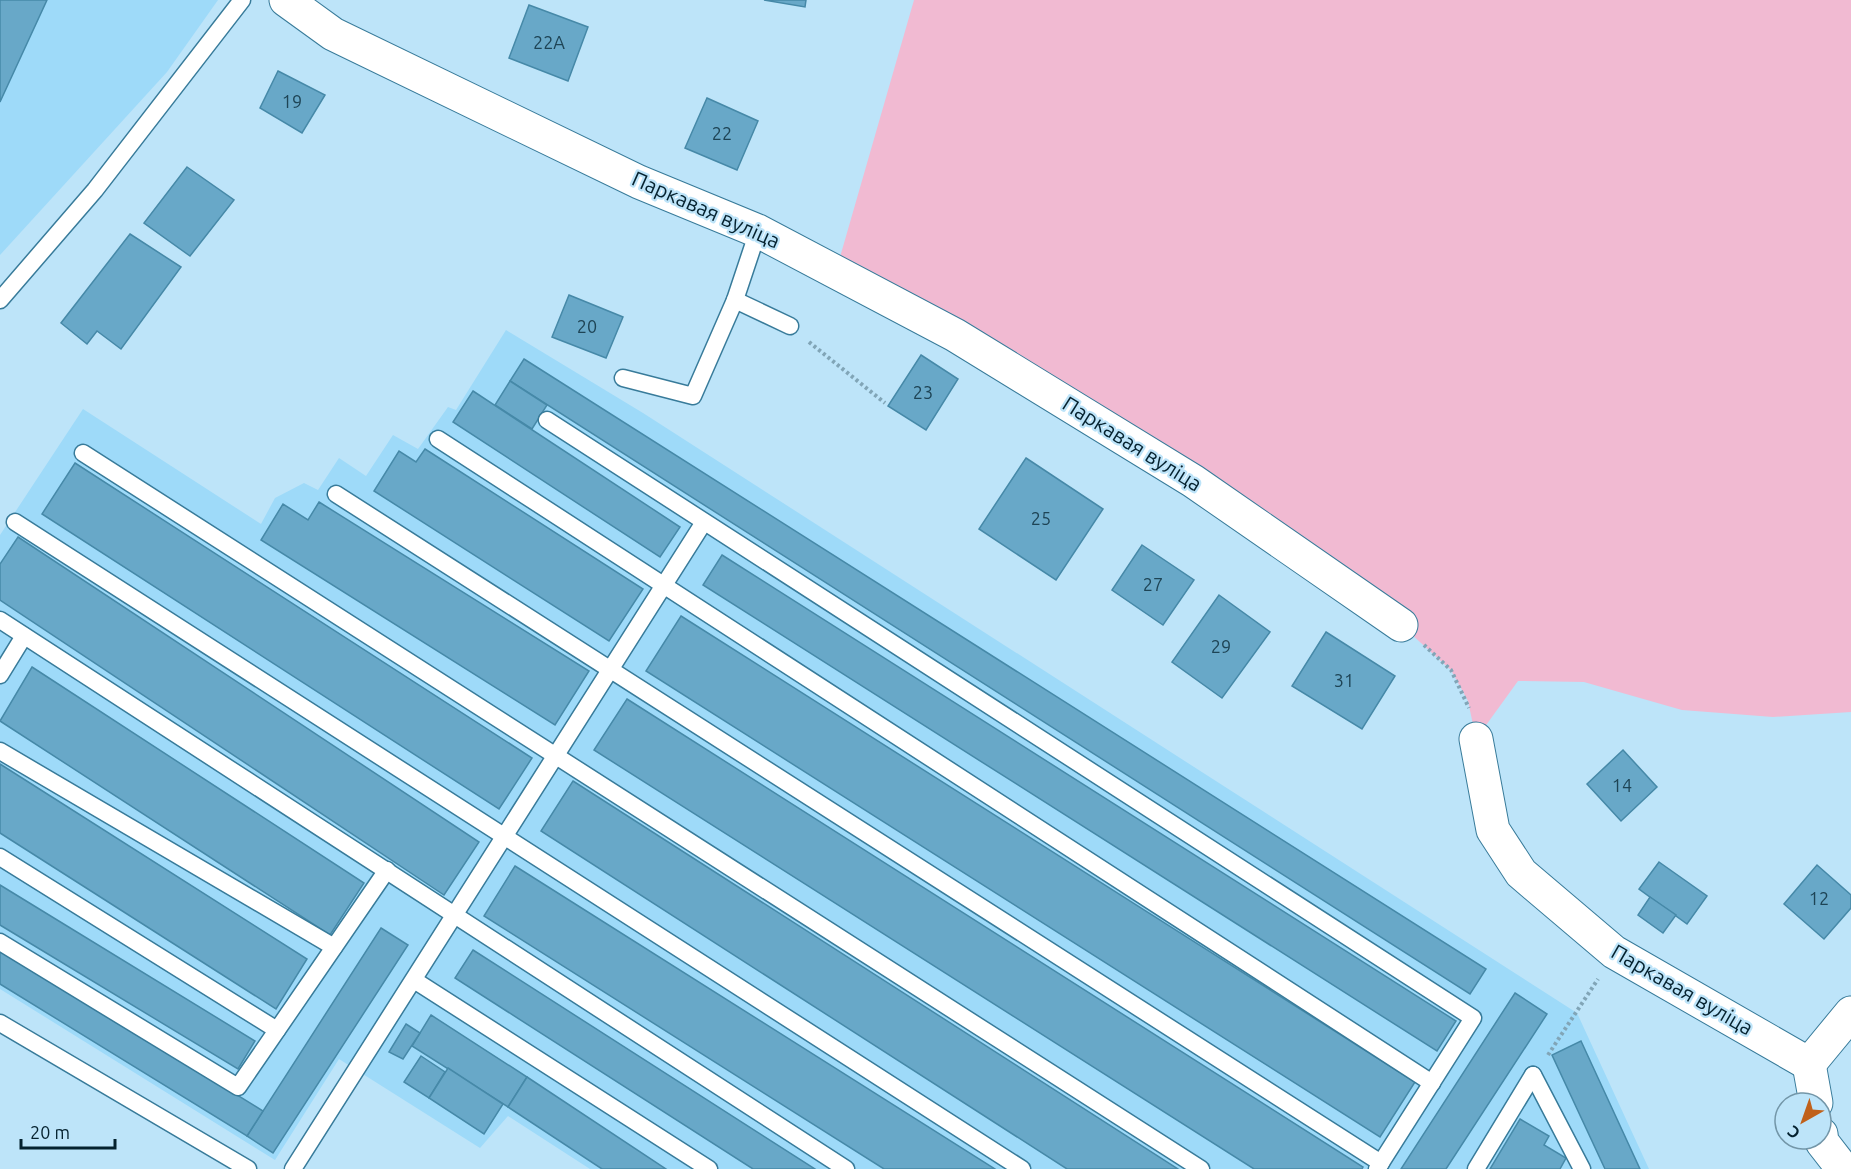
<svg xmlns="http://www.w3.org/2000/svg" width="1851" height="1169" viewBox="0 0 1851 1169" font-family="Ubuntu,sans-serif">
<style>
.built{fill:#9edaf9}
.green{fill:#f1bad2}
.building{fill:#68a8c8;stroke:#4689a8;stroke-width:1.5}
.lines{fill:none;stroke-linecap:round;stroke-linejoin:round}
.lane-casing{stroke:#387b9a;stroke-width:19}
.street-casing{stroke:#387b9a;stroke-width:35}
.path{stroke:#81a5b7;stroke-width:4;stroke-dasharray:3 3;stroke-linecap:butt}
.lane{stroke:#fff;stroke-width:16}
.street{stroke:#fff;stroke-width:33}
.labels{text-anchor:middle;stroke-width:4.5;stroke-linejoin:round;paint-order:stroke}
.number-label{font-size:18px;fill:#1e4455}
.street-label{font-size:21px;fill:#05222f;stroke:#bde4f9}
</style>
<rect width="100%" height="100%" fill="#bde4f9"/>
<!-- built -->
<g class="built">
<polygon points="0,0 218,0 167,72 0,255"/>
<polygon points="506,330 643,413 1577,1013 1649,1169 590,1169 508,1116 480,1148 339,1059 275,1160 0,989 0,535 83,409 261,524 275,498 304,483 318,490 339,458 366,476 393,435 418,449 448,407 456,410"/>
</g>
<!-- green -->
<polygon class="green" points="914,0 1851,0 1851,712 1773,717 1682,710 1584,682 1518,681 1476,739 1468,701 1451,670 1401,625 836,271"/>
<!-- building -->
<g class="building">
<polygon points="0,0 47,0 0,102"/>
<polygon points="764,0 806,0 805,7"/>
<polygon points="529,5 588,27 568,81 509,58"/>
<polygon points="278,71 325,95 302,133 260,108"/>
<polygon points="707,98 758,121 737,170 685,148"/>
<polygon points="187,167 234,200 190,256 144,223"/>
<polygon points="130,234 181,267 121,349 97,331 87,344 61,323"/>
<polygon points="569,295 623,317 606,358 552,337"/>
<polygon points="921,355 958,379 926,430 888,406"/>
<polygon points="524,359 1486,969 1470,994 510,381"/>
<polygon points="510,381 547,405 532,429 495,405"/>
<polygon points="473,391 680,527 660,557 453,422"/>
<polygon points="425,449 643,589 609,641 374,491 399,451 416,462"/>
<polygon points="1026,458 1103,509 1056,580 979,529"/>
<polygon points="75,463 532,758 499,809 42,514"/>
<polygon points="319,502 589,671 555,725 261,540 283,504 308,520"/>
<polygon points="18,537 479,842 444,895 0,600 0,564"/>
<polygon points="1142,545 1194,580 1163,625 1112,590"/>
<polygon points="722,555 1456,1021 1437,1051 703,585"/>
<polygon points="1219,595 1270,632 1222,698 1172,662"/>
<polygon points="681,616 1415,1082 1380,1137 646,671"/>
<polygon points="1326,632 1395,676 1362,729 1292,686"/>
<polygon points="32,667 364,883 330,935 0,721"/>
<polygon points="627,699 1363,1167 1362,1169 1254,1169 594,750"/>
<polygon points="1623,750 1657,787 1621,821 1587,784"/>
<polygon points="0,764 307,959 276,1009 0,833"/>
<polygon points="573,781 1178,1169 1067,1169 541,831"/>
<polygon points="1659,862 1707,896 1687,924 1639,889"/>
<polygon points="1817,865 1851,895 1851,908 1824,939 1784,904"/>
<polygon points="515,866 995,1169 884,1169 484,916"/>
<polygon points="0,885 255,1041 238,1069 0,925"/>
<polygon points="1650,897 1676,915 1663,933 1638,915"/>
<polygon points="381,928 408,945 273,1153 247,1136"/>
<polygon points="0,949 263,1111 247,1136 0,984"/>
<polygon points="473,950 815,1169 753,1169 455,978"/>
<polygon points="1515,993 1547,1014 1446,1169 1401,1169"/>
<polygon points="431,1015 527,1077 508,1107 412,1046"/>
<polygon points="406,1024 420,1033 403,1059 389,1052"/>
<polygon points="1581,1041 1640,1169 1605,1169 1552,1055"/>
<polygon points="421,1056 445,1072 429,1098 404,1082"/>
<polygon points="448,1068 503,1104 484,1134 429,1098"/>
<polygon points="527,1077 666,1169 602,1169 508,1107"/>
<polygon points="1520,1119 1549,1136 1544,1145 1566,1158 1560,1169 1490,1169"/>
</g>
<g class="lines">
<!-- lane casing -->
<g class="lane-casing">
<g id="lane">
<polyline points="0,300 95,190 242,0"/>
<polyline points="735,300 790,326"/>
<polyline points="623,378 693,396 735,300 758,231"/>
<polyline points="547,420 1473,1018 1377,1169"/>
<polyline points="438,439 1432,1083"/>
<polyline points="83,453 1201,1169"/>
<polyline points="336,494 1381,1163"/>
<polyline points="15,522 1022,1169"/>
<polyline points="0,620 846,1169"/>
<polyline points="0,675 24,636"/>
<polyline points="0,751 334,947"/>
<polyline points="0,857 277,1030"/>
<polyline points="0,942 238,1087 387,870"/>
<polyline points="414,980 709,1169"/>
<polyline points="0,1023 248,1169"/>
<polyline points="1533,1075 1582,1169"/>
<polyline points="293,1169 704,522"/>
<polyline points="1476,1169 1533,1075"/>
</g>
</g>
<!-- street casing -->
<g class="street-casing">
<g id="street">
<polyline points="286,0 333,34 639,182 758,231 955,335 1193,481 1401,625"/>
<polyline points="1476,739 1493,830 1521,873 1614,952 1809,1064"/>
<polyline points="1809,1064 1851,1013"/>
<polyline points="1809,1064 1816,1103"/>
<polyline points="1821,1134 1822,1142 1843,1169"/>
</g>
</g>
<!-- path -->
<g class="path">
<polyline points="809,342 885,403"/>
<polyline points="1424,645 1451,670 1469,708"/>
<polyline points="1548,1055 1598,979"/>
</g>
<!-- lane -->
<use href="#lane" class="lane"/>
<!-- street -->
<use href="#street" class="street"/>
</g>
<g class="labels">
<!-- number labels -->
<g class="number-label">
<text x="549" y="49">22А</text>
<text x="292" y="108">19</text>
<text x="722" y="140">22</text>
<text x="587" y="333">20</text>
<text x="923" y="399">23</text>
<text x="1041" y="525">25</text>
<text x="1153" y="591">27</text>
<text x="1221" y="653">29</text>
<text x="1344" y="687">31</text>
<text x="1622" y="792">14</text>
<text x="1819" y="905">12</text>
</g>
<!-- street labels -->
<g class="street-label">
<text transform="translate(706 210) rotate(24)" y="7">Паркавая вуліца</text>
<text transform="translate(1132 444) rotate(32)" y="7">Паркавая вуліца</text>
<text transform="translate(1682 990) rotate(30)" y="7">Паркавая вуліца</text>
</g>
</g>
<!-- north arrow -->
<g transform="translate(1803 1121) rotate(220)"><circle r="28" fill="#bde4f9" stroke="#7396a8" stroke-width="1.5"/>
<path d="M0-4.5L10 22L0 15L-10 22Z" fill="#c0611b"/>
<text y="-9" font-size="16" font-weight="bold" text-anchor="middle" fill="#05222f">С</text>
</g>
<!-- scale -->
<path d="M21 1139v9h94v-9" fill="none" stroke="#05222f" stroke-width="3"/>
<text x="30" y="1139" font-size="18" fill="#05222f" stroke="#bde4f9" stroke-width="4.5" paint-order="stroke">20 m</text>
</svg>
